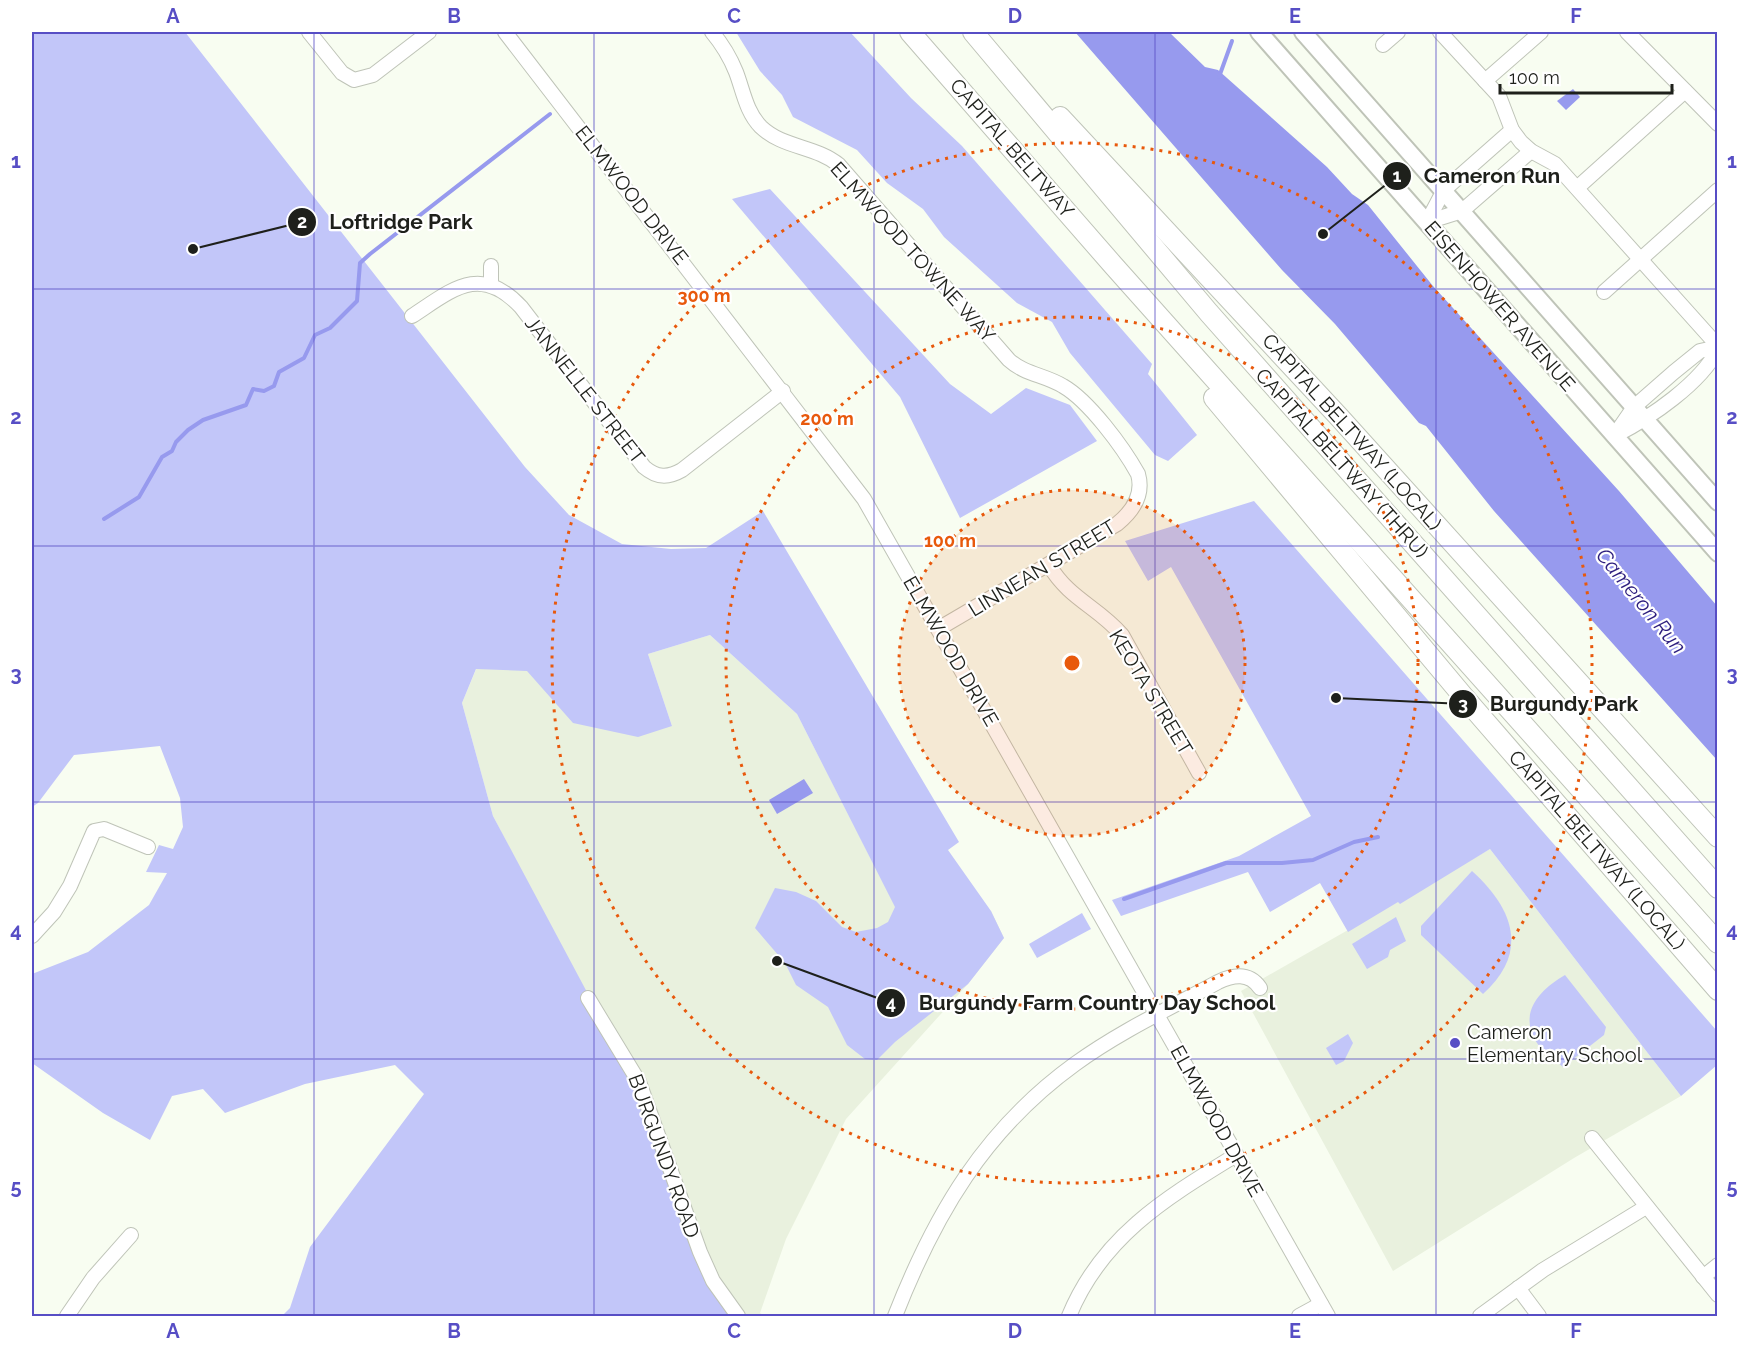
<svg xmlns="http://www.w3.org/2000/svg" width="1749" height="1348" viewBox="0 0 1749 1348" font-family="Raleway,sans-serif">
<style>
.built{fill:#e9f1de}
.green{fill:#c2c6f9}
.water{fill:#979aee}
.lines{fill:none;stroke-linecap:round;stroke-linejoin:round}
.stream{stroke:#979aee;stroke-width:4}
.minor-casing{stroke:#bfc4b8;stroke-width:16}
.major-casing{stroke:#bfc4b8;stroke-width:20}
.highway-casing{stroke:#bfc4b8;stroke-width:22}
.minor{stroke:#fff;stroke-width:14}
.major{stroke:#fff;stroke-width:16}
.highway{stroke:#fff;stroke-width:20}
.grid{fill:none;stroke:#574ec5;stroke-width:1.5;stroke-opacity:0.55}
.ring{fill:none;stroke:#e8590c;stroke-width:3;stroke-dasharray:3 6}
.poi-dot{fill:#574ec5;stroke:#fff;stroke-width:2}
.labels{text-anchor:middle;stroke-width:4.5;stroke-linejoin:round;paint-order:stroke}
.street-label{font-size:20px;fill:#1e201b;stroke:#fff}
.poi-label{font-size:20px;fill:#1e201b;stroke:#fff;text-anchor:start}
.water-label{font-size:21px;font-style:italic;fill:#2d1e7e;stroke:#fff}
.centre{fill:#e8590c;stroke:#fff;stroke-width:3}
.ring-label{font-size:18px;text-anchor:middle;font-weight:bold;fill:#e8590c;stroke:#fff;stroke-width:4.5;stroke-linejoin:round;paint-order:stroke}
.leader{fill:none;stroke:#1e201b;stroke-width:2}
.callout-dot{fill:#1e201b;stroke:#fff;stroke-width:2}
.mark-label{font-size:18px;text-anchor:middle;font-weight:bold;fill:#fff}
.callout-label{font-size:21px;text-anchor:middle;font-weight:bold;fill:#1e201b;stroke:#fff;stroke-width:4.5;stroke-linejoin:round;paint-order:stroke}
.neatline{fill:none;stroke:#574ec5;stroke-width:2}
.grid-label{font-size:20px;text-anchor:middle;font-weight:bold;fill:#574ec5}
</style>
<rect width="100%" height="100%" fill="#f8fdf1"/>
<!-- built -->
<g class="built">
<polygon points="710,635 797,714 895,906 991,911 1004,938 968,984 846,1119 786,1239 760,1313 765,1316 742,1316 713,1281 588,998 493,816 462,703 490,636 672,726 648,654"/>
<polygon points="1490,849 1681,1096 1574,1158 1393,1271 1241,991"/>
</g>
<!-- green -->
<g class="green">
<polygon points="32,32 185,32 525,467 569,515 622,544 671,549 706,548 763,511 959,842 948,850 991,911 1004,938 968,984 895,1042 877,1060 865,1059 847,1045 828,1007 796,985 785,963 755,928 775,888 796,892 816,901 842,927 856,932 877,928 888,922 895,907 797,714 710,635 648,654 672,726 638,737 573,723 527,671 476,669 462,703 493,816 644,1099 713,1281 738,1316 282,1316 290,1308 310,1247 424,1094 395,1065 305,1084 225,1113 203,1089 172,1096 150,1140 103,1113 32,1063 32,974 88,952 149,905 167,873 146,872 159,845 173,849 183,827 180,798 160,746 74,755 38,803 32,807"/>
<polygon points="736,32 850,32 911,98 962,146 1152,364 1148,374 1197,435 1168,461 1155,455 1070,353 1052,322 1017,303 944,237 923,209 887,183 857,150 793,117 782,95 760,71"/>
<polygon points="770,189 950,384 991,414 1026,388 1070,405 1097,441 960,518 900,397 732,199"/>
<polygon points="1254,501 1717,1031 1717,1065 1681,1096 1490,849 1400,904 1398,902 1348,932 1320,883 1270,912 1248,872 1121,916 1112,900 1239,856 1311,816 1171,567 1148,581 1125,541"/>
<path d="M1472 871C1513 908 1530 952 1483 994L1421 935V926Z"/>
<polygon points="1082,913 1091,929 1037,958 1029,944"/>
<polygon points="1396,917 1406,941 1390,950 1388,957 1367,969 1352,944"/>
<path d="M1565 975 1606 1027 1604 1035 1563 1067C1554 1059 1541 1050 1535 1040 1519 1011 1541 989 1565 975Z"/>
<polygon points="1348,1034 1353,1043 1344,1061 1336,1065 1326,1048"/>
</g>
<!-- water -->
<g class="water">
<polygon points="1075,32 1169,32 1205,67 1218,70 1327,167 1352,194 1368,205 1433,286 1619,491 1717,606 1717,760 1494,511 1426,426 1419,423 1335,324 1282,270"/>
<polygon points="1573,89 1580,97 1566,110 1557,101"/>
<polygon points="804,779 813,793 777,814 769,800"/>
</g>
<g class="lines">
<!-- stream -->
<g class="stream">
<polyline points="1219,77 1232,41"/>
<polyline points="104,519 139,497 162,457 172,451 176,442 188,430 203,420 246,405 253,389 264,391 274,386 279,372 304,358 315,335 330,328 357,301 360,263 370,254 550,114"/>
<polyline points="1124,899 1226,863 1282,863 1313,860 1354,842 1378,837"/>
</g>
<!-- minor casing -->
<g class="minor-casing">
<g id="minor">
<polyline points="309,32 342,73 354,80 373,75 429,32"/>
<polyline points="505,32 864,499 1328,1316"/>
<path d="M712 32C722 44 730 57 736 72 743 90 746 112 761 127 783 148 816 146 839 165L1009 360C1024 374 1045 375 1063 386 1089 401 1123 447 1138 474 1144 495 1133 511 1117 524L938 629"/>
<polyline points="1440,32 1499,96 1512,130 1521,142 1531,151 1555,164 1718,346"/>
<polyline points="1627,32 1718,124"/>
<polyline points="1383,45 1398,32"/>
<polyline points="1485,81 1541,32"/>
<polyline points="1577,188 1685,91"/>
<polyline points="1427,222 1462,211 1531,151"/>
<polyline points="1427,222 1444,190 1512,130"/>
<polyline points="491,266 491,284"/>
<polyline points="1604,292 1718,190"/>
<path d="M412 316C452 290 480 263 521 307L644 467C657 478 668 478 682 470L783 391"/>
<path d="M1616 435C1650 418 1701 383 1718 349"/>
<polyline points="1614,436 1634,407 1674,372 1700,351 1718,347"/>
<path d="M1049 565C1069 599 1098 607 1122 635L1199 773"/>
<polyline points="32,936 54,912 70,886 94,831 104,829 148,847"/>
<polyline points="588,998 639,1082 700,1252 713,1281 738,1316"/>
<polyline points="1592,1138 1718,1295"/>
<polyline points="1703,1277 1718,1265"/>
<polyline points="1518,1288 1539,1316"/>
<polyline points="67,1316 93,1278 131,1235"/>
<path d="M895 1316C935 1214 984 1130 1075 1064 1119 1032 1170 1008 1218 982 1233 975 1249 972 1260 988"/>
<path d="M1069 1316C1102 1236 1166 1198 1236 1155"/>
<polyline points="1299,1316 1321,1304"/>
<polyline points="1480,1316 1543,1270 1646,1207"/>
</g>
</g>
<!-- major casing -->
<g class="major-casing">
<g id="major">
<polyline points="1259,32 1718,553"/>
<polyline points="1303,32 1718,502"/>
</g>
</g>
<!-- highway casing -->
<g class="highway-casing">
<g id="highway">
<polyline points="910,32 1113,265 1718,943"/>
<polyline points="973,32 1209,313 1718,888"/>
<polyline points="1060,117 1340,418 1718,837"/>
<polyline points="1214,398 1463,696 1718,990"/>
</g>
</g>
<!-- minor -->
<use href="#minor" class="minor"/>
<!-- major -->
<use href="#major" class="major"/>
<!-- highway -->
<use href="#highway" class="highway"/>
</g>
<!-- grid -->
<path class="grid" d="M314 32V1316M594 32V1316M874 32V1316M1155 32V1316M1436 32V1316M32 289H1718M32 546H1718M32 802H1718M32 1059H1718"/>
<!-- distance rings -->
<circle cx="1072" cy="663" r="173" fill="#e8590c" fill-opacity=".12"/>
<g class="ring">
<circle cx="1072" cy="663" r="173"/>
<circle cx="1072" cy="663" r="346"/>
<circle cx="1072" cy="663" r="520"/>
</g>
<!-- markers -->
<circle class="poi-dot" cx="1455" cy="1043" r="6"/>
<g class="labels">
<!-- street labels -->
<g class="street-label">
<text transform="translate(1012 148) rotate(49)" y="7">CAPITAL BELTWAY</text>
<text transform="translate(632 195) rotate(52)" y="7">ELMWOOD DRIVE</text>
<text transform="translate(913 252) rotate(48)" y="7">ELMWOOD TOWNE WAY</text>
<text transform="translate(1500 306) rotate(49)" y="7">EISENHOWER AVENUE</text>
<text transform="translate(585 390) rotate(52)" y="7">JANNELLE STREET</text>
<text transform="translate(1352 432) rotate(48)" y="7">CAPITAL BELTWAY (LOCAL)</text>
<text transform="translate(1342 463) rotate(48)" y="7">CAPITAL BELTWAY (THRU)</text>
<text transform="translate(1042 568) rotate(-31)" y="7">LINNEAN STREET</text>
<text transform="translate(951 651) rotate(60)" y="7">ELMWOOD DRIVE</text>
<text transform="translate(1151 692) rotate(59)" y="7">KEOTA STREET</text>
<text transform="translate(1597 850) rotate(49)" y="7">CAPITAL BELTWAY (LOCAL)</text>
<text transform="translate(1217 1121) rotate(61)" y="7">ELMWOOD DRIVE</text>
<text transform="translate(664 1156) rotate(70)" y="7">BURGUNDY ROAD</text>
</g>
<!-- poi labels -->
<g class="poi-label">
<text x="1467" y="1039">Cameron<tspan x="1467" dy="23">Elementary School</tspan></text>
</g>
<!-- water labels -->
<g class="water-label">
<text transform="translate(1641 601) rotate(51)" y="7">Cameron Run</text>
</g>
</g>
<circle cx="1072" cy="663" r="9" class="centre"/>
<g class="ring-label">
<text x="704" y="302">300 m</text>
<text x="827" y="425">200 m</text>
<text x="950" y="547">100 m</text>
</g>
<!-- callouts -->
<path class="leader" d="M1323 234L1397 176M193 249L302 222M1336 698L1463 704M777 961L891 1003"/>
<g class="callout-dot">
<circle cx="1323" cy="234" r="6"/>
<circle cx="193" cy="249" r="6"/>
<circle cx="1336" cy="698" r="6"/>
<circle cx="777" cy="961" r="6"/>
<circle cx="1397" cy="176" r="15"/>
<circle cx="302" cy="222" r="15"/>
<circle cx="1463" cy="704" r="15"/>
<circle cx="891" cy="1003" r="15"/>
</g>
<g class="mark-label">
<text x="1397" y="182">1</text>
<text x="302" y="228">2</text>
<text x="1463" y="710">3</text>
<text x="891" y="1009">4</text>
</g>
<g class="callout-label">
<text x="1492" y="183">Cameron Run</text>
<text x="401" y="229">Loftridge Park</text>
<text x="1564" y="711">Burgundy Park</text>
<text x="1097" y="1010">Burgundy Farm Country Day School</text>
</g>
<!-- border -->
<rect width="1749" height="1348" fill="none" stroke="#ffffff" stroke-width="66"/>
<!-- scale -->
<path d="M1500 84v9h172v-9" fill="none" stroke="#1e201b" stroke-width="3"/>
<text x="1509" y="84" font-size="18" fill="#1e201b" stroke="#ffffff" stroke-width="4.5" paint-order="stroke">100 m</text>
<rect x="33" y="33" width="1683" height="1282" class="neatline"/>
<g class="grid-label">
<text x="173" y="23">A</text>
<text x="454" y="23">B</text>
<text x="734" y="23">C</text>
<text x="1015" y="23">D</text>
<text x="1295" y="23">E</text>
<text x="1576" y="23">F</text>
<text x="16" y="168">1</text>
<text x="1732" y="168">1</text>
<text x="16" y="424">2</text>
<text x="1732" y="424">2</text>
<text x="16" y="681">3</text>
<text x="1732" y="681">3</text>
<text x="16" y="937">4</text>
<text x="1732" y="937">4</text>
<text x="16" y="1194">5</text>
<text x="1732" y="1194">5</text>
<text x="173" y="1338">A</text>
<text x="454" y="1338">B</text>
<text x="734" y="1338">C</text>
<text x="1015" y="1338">D</text>
<text x="1295" y="1338">E</text>
<text x="1576" y="1338">F</text>
</g>
</svg>
